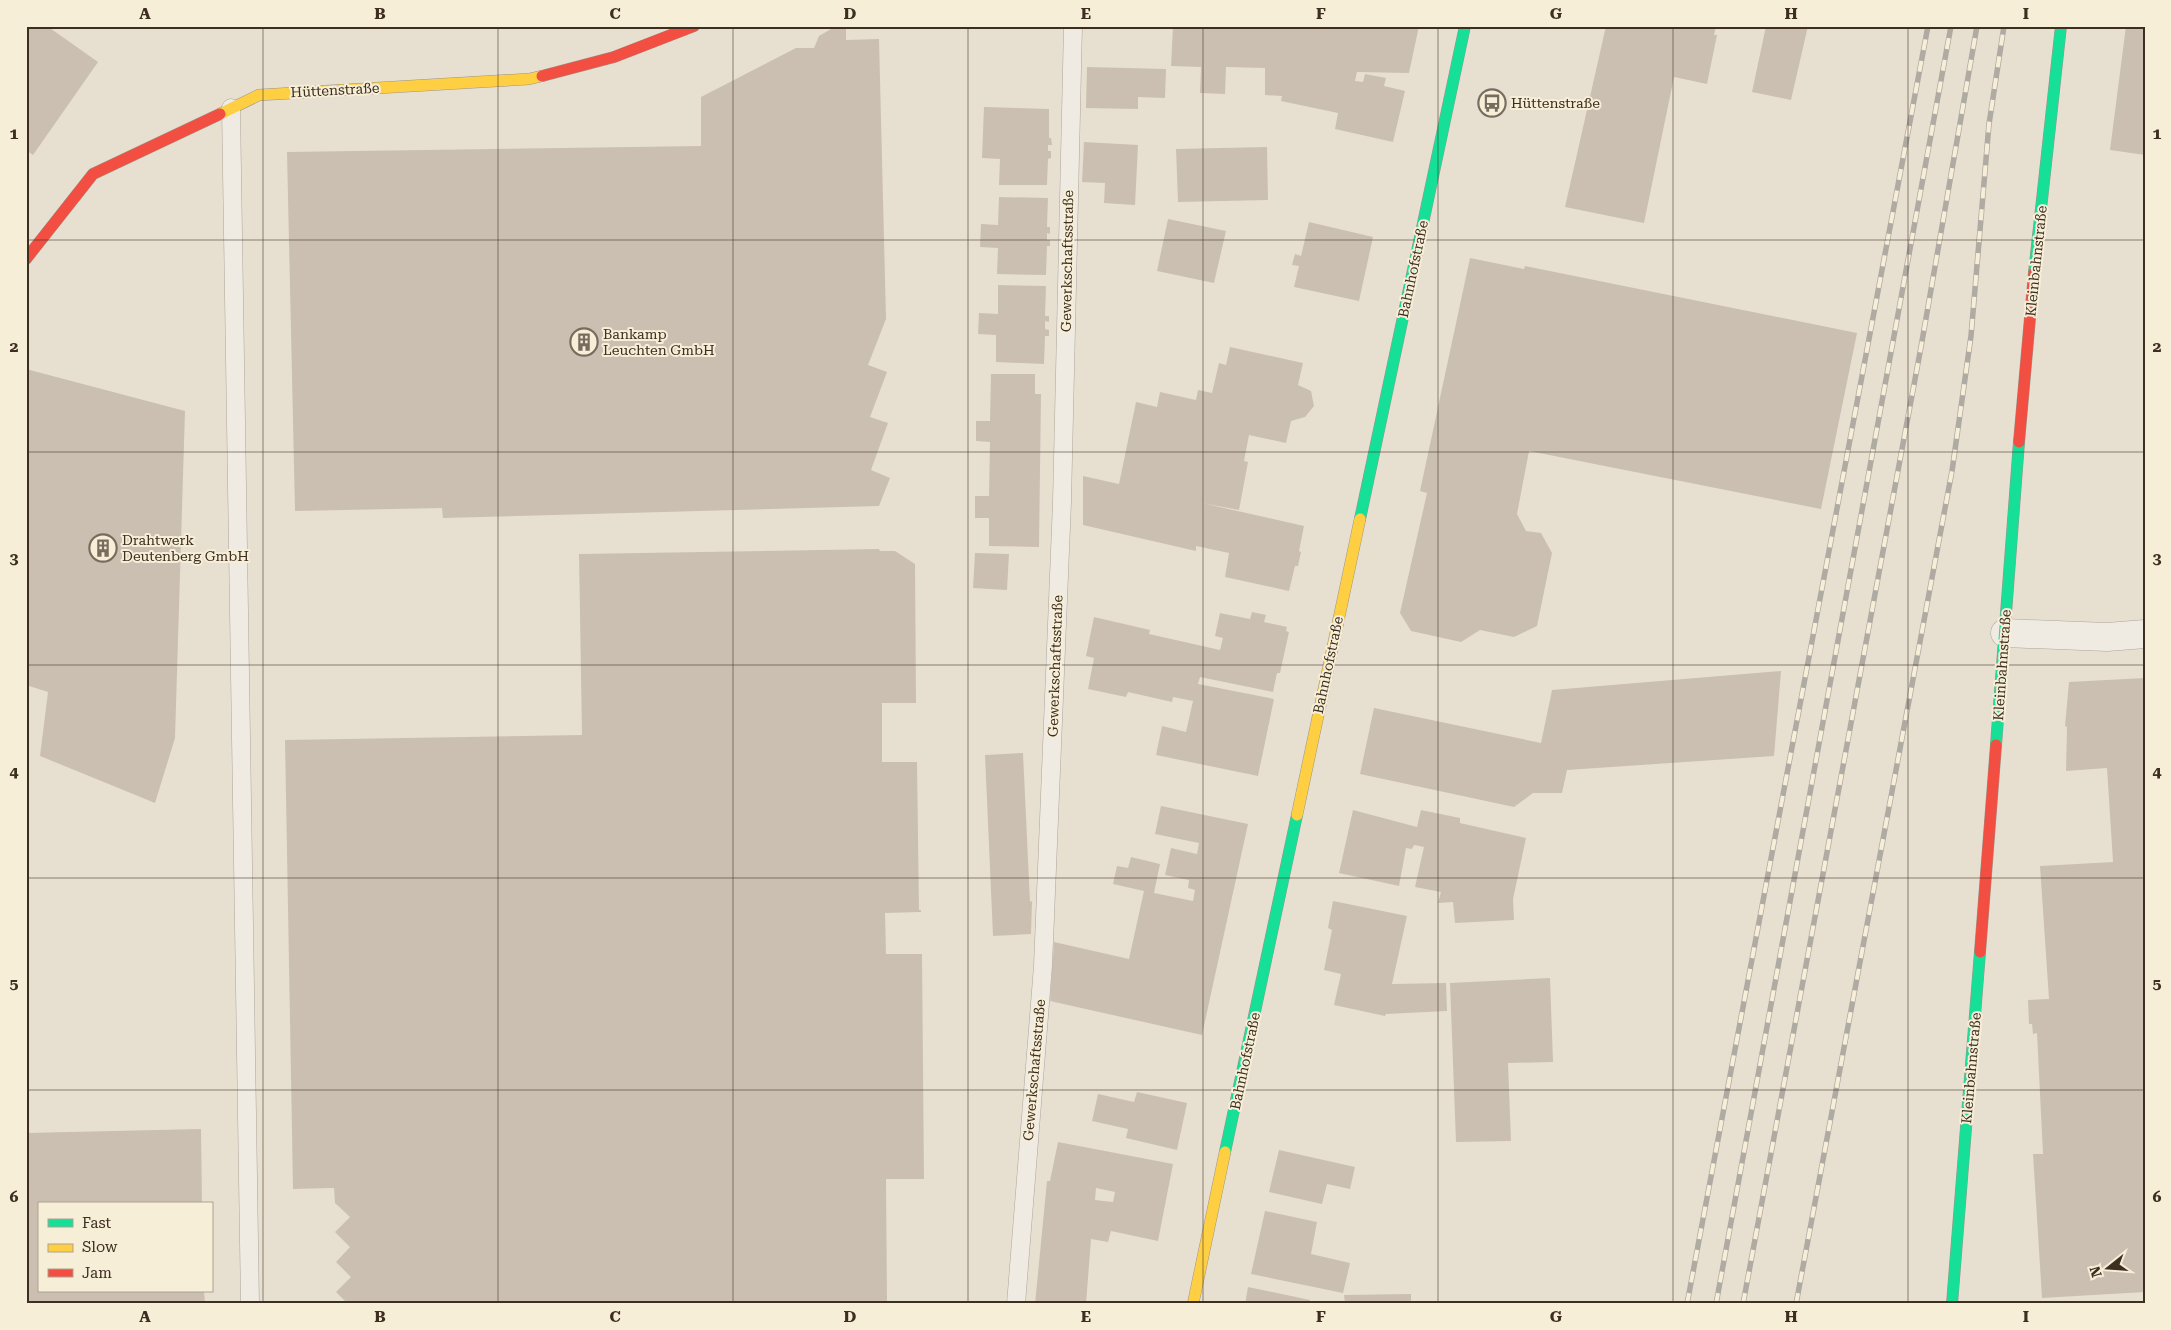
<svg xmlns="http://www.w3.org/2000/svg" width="2171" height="1330" viewBox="0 0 2171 1330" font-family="'Roboto Serif',serif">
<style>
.building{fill:#cbbfb2;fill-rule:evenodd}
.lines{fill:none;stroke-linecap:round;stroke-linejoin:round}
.lane-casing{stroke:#ada599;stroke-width:19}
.street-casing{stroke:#ada599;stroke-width:29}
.fast-casing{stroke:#9c958a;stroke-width:12}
.slow-casing{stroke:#9c958a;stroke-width:12}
.jam-casing{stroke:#9c958a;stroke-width:12}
.lane{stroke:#efebe3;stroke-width:18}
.street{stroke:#efebe3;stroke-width:28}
.fast{stroke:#16e098;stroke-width:11}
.slow{stroke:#ffcf43;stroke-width:11}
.jam{stroke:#f24e42;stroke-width:11}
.rail-casing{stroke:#afaaa2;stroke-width:5.5}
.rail{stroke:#f7eed8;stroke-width:4;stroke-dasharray:11;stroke-linecap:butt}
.grid{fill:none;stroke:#3d2e20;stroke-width:1;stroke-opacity:0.55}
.labels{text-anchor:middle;stroke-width:4;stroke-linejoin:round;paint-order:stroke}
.street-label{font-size:14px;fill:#3d2e20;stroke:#f7eed8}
.poi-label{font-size:14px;fill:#3d2e20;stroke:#f7eed8;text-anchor:start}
.neatline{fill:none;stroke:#3d2e20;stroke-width:2}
.grid-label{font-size:16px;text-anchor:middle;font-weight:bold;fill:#3d2e20}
</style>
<rect width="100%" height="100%" fill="#e7e0d1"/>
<!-- building -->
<g class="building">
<polygon points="26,26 47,26 98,62 33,155 26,150"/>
<polygon points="1173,26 1419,26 1409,73 1357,72 1355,81 1363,82 1365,74 1386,78 1384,86 1405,91 1393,142 1335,129 1338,113 1281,101 1282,96 1265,95 1265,68 1226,67 1225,94 1200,93 1201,67 1171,66"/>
<polygon points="1606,26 1716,26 1714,35 1717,35 1707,84 1674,77 1644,223 1565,207"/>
<polygon points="1766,26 1808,26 1791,100 1752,92"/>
<polygon points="2126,26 2145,26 2145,155 2110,150"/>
<polygon points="831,29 846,29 846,40 879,39 886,319 868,365 887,372 870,417 888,423 871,470 890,478 879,506 443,518 442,508 295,511 287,152 701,146 701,97 796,48 814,48 819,36"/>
<polygon points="1087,67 1166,69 1165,98 1138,97 1138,109 1086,108"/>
<polygon points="984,107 1049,109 1049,138 1051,138 1052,145 1048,145 1048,151 1051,151 1051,158 1048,159 1047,185 999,185 1000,159 982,158"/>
<polygon points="1084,142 1138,145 1135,205 1104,203 1105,183 1082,182"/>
<polygon points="1267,147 1268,200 1178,202 1176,149"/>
<polygon points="999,197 1048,198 1047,227 1050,227 1050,234 1047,233 1047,240 1050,240 1050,246 1047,246 1046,275 997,274 998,248 980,247 981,224 998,225"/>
<polygon points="1168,219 1226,231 1214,283 1157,271"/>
<polygon points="1309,222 1373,237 1359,301 1294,287 1299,266 1292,265 1295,254 1301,256"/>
<polygon points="1470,258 1524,269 1525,266 1857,333 1821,509 1529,451 1517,514 1526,531 1541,533 1552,553 1537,626 1514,637 1480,630 1461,642 1411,631 1400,613 1427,493 1420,491"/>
<polygon points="998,285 1046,286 1045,316 1049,316 1049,322 1045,321 1045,329 1049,330 1049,336 1045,336 1044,364 996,362 996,335 978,334 979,313 998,314"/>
<polygon points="1230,347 1303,363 1298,385 1311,391 1314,406 1305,417 1291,421 1286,443 1249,435 1244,461 1248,462 1239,510 1202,503 1304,526 1299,551 1301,552 1298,566 1295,566 1289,591 1225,577 1229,553 1196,546 1196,551 1083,525 1083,476 1119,484 1136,402 1157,407 1160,392 1196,400 1198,390 1212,393 1219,363 1226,365"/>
<polygon points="26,369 185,411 175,738 155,803 40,756 48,692 26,685"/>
<polygon points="991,374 1035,374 1035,394 1041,394 1039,547 989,546 989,518 975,518 975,496 989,496 990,442 976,441 976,421 990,421"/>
<polygon points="879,549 880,551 895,551 915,564 916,703 882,703 882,762 917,762 919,910 921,910 921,912 885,913 886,954 922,954 924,1179 886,1179 887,1304 348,1304 336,1292 351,1277 336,1262 350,1247 335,1232 350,1217 335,1203 334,1188 293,1189 285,740 582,735 579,554"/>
<polygon points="975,553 1009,554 1007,590 973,588"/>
<polygon points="1252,612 1266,615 1264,622 1287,627 1286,631 1289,632 1280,673 1277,673 1273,692 1200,677 1198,684 1274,699 1258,776 1156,755 1162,726 1186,732 1193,701 1173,697 1172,702 1128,692 1126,697 1088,689 1094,658 1086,656 1094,617 1150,630 1149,634 1220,650 1223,638 1215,636 1220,613 1250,619"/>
<polygon points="1781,671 1774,756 1567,770 1562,793 1533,793 1514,807 1360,774 1374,708 1541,743 1552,690"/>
<polygon points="2145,678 2145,1292 2042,1298 2033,1154 2043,1154 2037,1033 2033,1034 2032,1024 2029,1024 2028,1000 2049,999 2040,866 2113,862 2107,768 2066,771 2067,727 2065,726 2069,682"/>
<polygon points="1023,753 1030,902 1032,901 1031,934 993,936 985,755"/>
<polygon points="1161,806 1248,824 1202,1035 1050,1001 1054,942 1129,959 1144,891 1113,884 1117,866 1128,868 1131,857 1160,864 1154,893 1193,901 1195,890 1188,888 1189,880 1165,875 1171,848 1197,854 1199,843 1155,834"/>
<polygon points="1353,810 1417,827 1421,810 1460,818 1460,823 1526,838 1513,899 1514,920 1455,923 1453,902 1438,903 1441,892 1415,887 1424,847 1414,845 1412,849 1406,848 1399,886 1339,873"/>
<polygon points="1333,901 1407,916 1392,984 1446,983 1447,1011 1386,1014 1385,1016 1334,1005 1341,974 1324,970 1332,930 1328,928"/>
<polygon points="1550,978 1553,1062 1508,1063 1511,1141 1456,1142 1450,983"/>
<polygon points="1137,1092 1187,1103 1177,1150 1126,1138 1128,1129 1092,1121 1098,1094 1134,1102"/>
<polygon points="201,1129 202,1204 39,1204 39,1291 204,1291 205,1304 26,1304 26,1133"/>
<path d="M1058 1142 1173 1164 1158 1241 1111 1231 1108 1242 1091 1239 1086 1304H1035L1047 1181H1050ZM1096 1188 1115 1192 1113 1202 1095 1200Z"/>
<polygon points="1279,1150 1355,1167 1350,1189 1327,1184 1322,1204 1269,1192"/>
<polygon points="1265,1211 1317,1222 1311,1254 1350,1263 1343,1293 1251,1274"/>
<polygon points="1248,1287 1310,1300 1309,1304 1245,1304"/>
<polygon points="1411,1294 1411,1304 1345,1304 1344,1295"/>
</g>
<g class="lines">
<!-- lane casing -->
<g class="lane-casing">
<g id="lane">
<polyline points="231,108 250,1304"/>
<polyline points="1016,1304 1043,966 1062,502 1073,26"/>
</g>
</g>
<!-- street casing -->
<g class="street-casing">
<polyline id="street" points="2005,633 2107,637 2145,634"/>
</g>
<!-- fast casing -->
<g class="fast-casing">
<g id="fast">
<polyline points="2034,273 2061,26"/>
<polyline points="1360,519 1465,26"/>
<polyline points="1996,745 2019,442"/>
<polyline points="1225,1152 1297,815"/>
<polyline points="1952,1304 1980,952"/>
</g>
</g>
<!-- slow casing -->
<g class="slow-casing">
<g id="slow">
<polyline points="220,114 259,95 529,79 542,76"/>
<polyline points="1297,815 1360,519"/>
<polyline points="1193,1304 1225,1152"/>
</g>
</g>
<!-- jam casing -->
<g class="jam-casing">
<g id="jam">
<polyline points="542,76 614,57 694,26"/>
<polyline points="26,259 93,174 220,114"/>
<polyline points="2019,442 2034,273"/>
<polyline points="1980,952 1996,745"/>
</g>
</g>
<!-- lane -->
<use href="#lane" class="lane"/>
<!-- street -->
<use href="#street" class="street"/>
<!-- fast -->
<use href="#fast" class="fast"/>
<!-- slow -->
<use href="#slow" class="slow"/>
<!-- jam -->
<use href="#jam" class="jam"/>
<!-- rail casing -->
<g class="rail-casing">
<g id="rail">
<polyline points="1687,1304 1928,26"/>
<polyline points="1716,1304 1951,26"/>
<polyline points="1743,1304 1921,347 1977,26"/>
<polyline points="1796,1304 1952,471 1971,336 1989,124 2004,26"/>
</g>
</g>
<!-- rail -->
<use href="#rail" class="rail"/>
</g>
<!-- grid -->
<path class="grid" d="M263 26V1304M498 26V1304M733 26V1304M968 26V1304M1203 26V1304M1438 26V1304M1673 26V1304M1908 26V1304M26 240H2145M26 452H2145M26 665H2145M26 878H2145M26 1090H2145"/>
<!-- icons -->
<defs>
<g id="bus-ring" transform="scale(1.4375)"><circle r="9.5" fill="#f7eed8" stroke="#786c5e" stroke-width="1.5"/><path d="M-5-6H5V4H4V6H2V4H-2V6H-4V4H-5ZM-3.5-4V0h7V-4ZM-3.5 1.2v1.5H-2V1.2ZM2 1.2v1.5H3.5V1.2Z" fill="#786c5e"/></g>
<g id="building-ring" transform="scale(1.4375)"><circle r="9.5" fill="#f7eed8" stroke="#786c5e" stroke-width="1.5"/><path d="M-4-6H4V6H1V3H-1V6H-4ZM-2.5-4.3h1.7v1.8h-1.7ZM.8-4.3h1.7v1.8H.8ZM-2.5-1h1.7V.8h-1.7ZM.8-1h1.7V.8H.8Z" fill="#786c5e"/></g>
</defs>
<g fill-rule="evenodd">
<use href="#bus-ring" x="1492" y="103"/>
<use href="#building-ring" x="584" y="342"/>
<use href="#building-ring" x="103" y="548"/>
</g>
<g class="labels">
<!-- street labels -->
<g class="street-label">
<text transform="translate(335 90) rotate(-3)" y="5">Hüttenstraße</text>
<text transform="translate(1067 261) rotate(-89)" y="5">Gewerkschaftsstraße</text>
<text transform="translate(2036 261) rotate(-84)" y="5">Kleinbahnstraße</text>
<text transform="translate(1413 269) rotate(-78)" y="5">Bahnhofstraße</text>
<text transform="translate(1328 665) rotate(-78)" y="5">Bahnhofstraße</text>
<text transform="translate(2002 665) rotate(-86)" y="5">Kleinbahnstraße</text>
<text transform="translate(1055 666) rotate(-88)" y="5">Gewerkschaftsstraße</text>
<text transform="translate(1245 1061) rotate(-78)" y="5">Bahnhofstraße</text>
<text transform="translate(1971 1068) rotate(-85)" y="5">Kleinbahnstraße</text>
<text transform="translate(1034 1070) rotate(-85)" y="5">Gewerkschaftsstraße</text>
</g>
<!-- poi labels -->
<g class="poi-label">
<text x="1511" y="108">Hüttenstraße</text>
<text x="603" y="339">Bankamp<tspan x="603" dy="16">Leuchten GmbH</tspan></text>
<text x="122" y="545">Drahtwerk<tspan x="122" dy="16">Deutenberg GmbH</tspan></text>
</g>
</g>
<!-- border -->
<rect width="2171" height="1330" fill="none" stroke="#f7eed8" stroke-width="55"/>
<!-- legend -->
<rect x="38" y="1202" width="175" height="90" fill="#f7eed8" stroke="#ada18e"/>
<rect x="48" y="1219" width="25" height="8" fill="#16e098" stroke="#ada18e"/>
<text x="82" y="1228" font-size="15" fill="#3d2e20">Fast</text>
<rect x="48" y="1244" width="25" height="8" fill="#ffcf43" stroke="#ada18e"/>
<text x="82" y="1252" font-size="15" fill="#3d2e20">Slow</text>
<rect x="48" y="1269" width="25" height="8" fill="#f24e42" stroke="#ada18e"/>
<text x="82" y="1278" font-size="15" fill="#3d2e20">Jam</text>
<!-- north arrow -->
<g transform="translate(2108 1268) rotate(253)" stroke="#f7eed8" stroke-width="4" paint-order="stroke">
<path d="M0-4L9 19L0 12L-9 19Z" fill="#3d2e20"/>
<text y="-8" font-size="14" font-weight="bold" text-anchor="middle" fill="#3d2e20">N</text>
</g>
<rect x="28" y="28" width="2116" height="1274" class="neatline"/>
<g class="grid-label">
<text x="145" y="19">A</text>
<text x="380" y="19">B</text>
<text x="615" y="19">C</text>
<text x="850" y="19">D</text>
<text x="1086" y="19">E</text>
<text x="1321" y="19">F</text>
<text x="1556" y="19">G</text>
<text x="1791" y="19">H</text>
<text x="2026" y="19">I</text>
<text x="14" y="139">1</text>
<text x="2157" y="139">1</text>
<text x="14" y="352">2</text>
<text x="2157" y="352">2</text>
<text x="14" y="564">3</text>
<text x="2157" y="564">3</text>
<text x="14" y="777">4</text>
<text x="2157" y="777">4</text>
<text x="14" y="989">5</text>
<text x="2157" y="989">5</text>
<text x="14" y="1202">6</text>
<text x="2157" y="1202">6</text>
<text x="145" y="1322">A</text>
<text x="380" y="1322">B</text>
<text x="615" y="1322">C</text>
<text x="850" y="1322">D</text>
<text x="1086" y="1322">E</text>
<text x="1321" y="1322">F</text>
<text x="1556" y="1322">G</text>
<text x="1791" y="1322">H</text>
<text x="2026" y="1322">I</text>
</g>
</svg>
